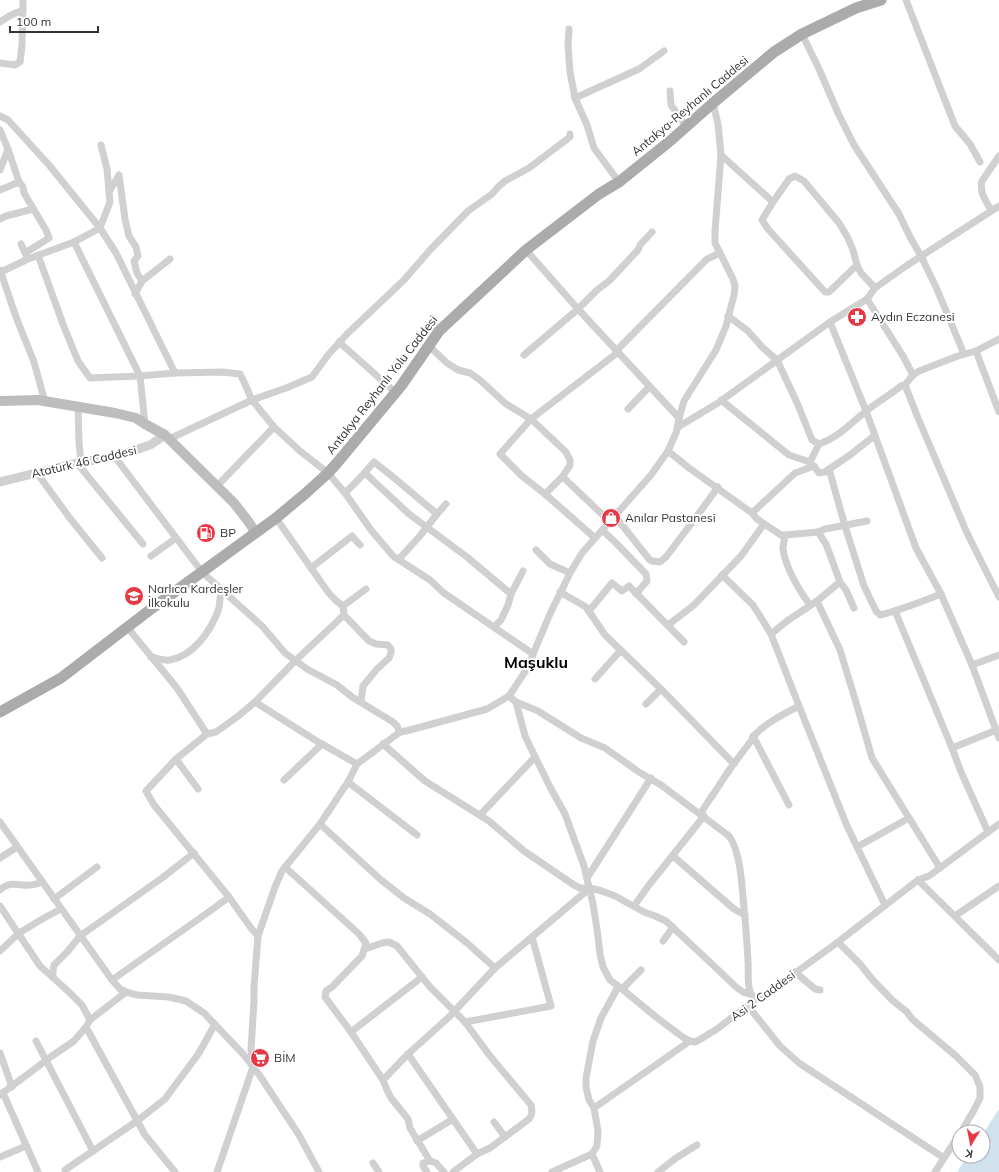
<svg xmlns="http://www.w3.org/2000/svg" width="999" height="1172" viewBox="0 0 999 1172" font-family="Mulish,sans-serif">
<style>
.water{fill:#cfe2ee}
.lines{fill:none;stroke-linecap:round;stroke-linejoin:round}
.minor{stroke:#d0d0d0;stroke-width:7}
.tertiary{stroke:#d0d0d0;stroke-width:9}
.secondary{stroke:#bdbdbd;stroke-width:10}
.primary{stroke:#ababab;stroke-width:11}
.labels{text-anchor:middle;stroke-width:4;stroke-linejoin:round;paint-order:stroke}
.street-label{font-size:12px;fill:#333;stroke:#fff}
.poi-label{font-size:12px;fill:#333;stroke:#fff;text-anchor:start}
.district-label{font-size:16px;font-weight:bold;fill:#000;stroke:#fff}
</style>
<rect width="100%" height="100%" fill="#fff"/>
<!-- water -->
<polygon class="water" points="999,1109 999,1172 957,1172 968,1156 983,1156 983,1134"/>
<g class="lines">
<!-- minor -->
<g class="minor">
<polyline points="906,0 955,126 970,144 980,162"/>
<polyline points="0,22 11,15 23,10"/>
<polyline points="569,29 568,45 570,72 575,98 587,125 594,148 619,182"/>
<polyline points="802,34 819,69 838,113 854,145 899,214 910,237 921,256 936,287 964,354"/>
<polyline points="0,63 15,65 20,62 22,45 23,0"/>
<polyline points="670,91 671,105 686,126"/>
<polyline points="575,98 639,69 664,51"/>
<polyline points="0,116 8,120 49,165 100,228 116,253 175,373"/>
<polyline points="0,130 8,149 0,170"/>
<polyline points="8,149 19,182"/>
<polyline points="721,155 773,202"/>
<polyline points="0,190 19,182 23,187 24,193 46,230 49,238 25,253"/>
<polyline points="109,192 119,175 125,219 129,236 136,247 138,256 134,261 137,273 142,281"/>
<path d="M991 210C986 201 979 192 982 181L999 156"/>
<polyline points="0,219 6,216 33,209"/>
<polyline points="74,242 140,376 145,424"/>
<polyline points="21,244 27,257"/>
<polyline points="526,250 578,309 679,418"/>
<polyline points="38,255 64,327 78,361 90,378 140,376 175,373 222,372 240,374 244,382 252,400 274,427 300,451 328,473 345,493 371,530 393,556 430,580 444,593 533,654"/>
<polyline points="857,265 829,292 825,292 768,229 762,220 773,202 789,179 795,176 804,181 839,223 848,238 853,250 857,265 861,273 875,288"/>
<polyline points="0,270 16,317 34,362 45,402"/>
<polyline points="1,272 28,259 74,242 100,228 110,202 107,169 101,145"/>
<polyline points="135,294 142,281 170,259"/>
<polyline points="867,299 903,356 913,375"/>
<path d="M728 316 748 331 763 348 777 360 798 405 812 440 819 444C838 438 851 423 865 412 877 402 890 395 901 386L905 385 913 375 919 371 958 356 976 351 999 339"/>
<polyline points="830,322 866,411 916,548 941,594 972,665 999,738"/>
<polyline points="339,342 395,392"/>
<polyline points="429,346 447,363 458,370 470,373 480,380 506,404 531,419 549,436 566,452 570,460 570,465 563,476 564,478 609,521"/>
<polyline points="616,351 707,259 720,253"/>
<polyline points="976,351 999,412"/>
<polyline points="524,355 578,309 597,290 609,281 638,250 640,245 652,232"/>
<polyline points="905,385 918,418 967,533 999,597"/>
<polyline points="721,400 789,455 810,462"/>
<polyline points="78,406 79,442 81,462"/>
<polyline points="628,409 649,387"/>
<polyline points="677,430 678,427 718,403 830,322 867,299 875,288 906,266 999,206"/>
<polyline points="169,439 252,400 286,388 312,377 328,355 347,334 404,280 430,250 468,211 492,194 498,187 505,181 529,168 570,137 570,134"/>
<polyline points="668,451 689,468 752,513 757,519 781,535 785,535 818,532 826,544 840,582 817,601 787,621 771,634"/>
<polyline points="115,457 202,572 262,626 285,653 307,669 337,685 352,697 393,722 397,726 400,732"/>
<polyline points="77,463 143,544"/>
<polyline points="813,466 810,462 819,444"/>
<path d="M829 469 845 526 864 586 876 611 880 615C901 610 921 602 941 594"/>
<polyline points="37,473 69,517 102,558"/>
<polyline points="365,473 409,514 467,557 511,594"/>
<polyline points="217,486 274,427"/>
<polyline points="345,493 360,478 374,462 393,477 437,514"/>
<polyline points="545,494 563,476"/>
<polyline points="752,513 795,473 814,466 819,473 825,472 850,455 874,436"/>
<polyline points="615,516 649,559 652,561 660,562 666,557 697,516 718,487"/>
<polyline points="276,518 311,568"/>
<polyline points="602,530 615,542 646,574 647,581 636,594"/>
<polyline points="818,532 825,529 867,521"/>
<path d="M785 535C785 539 783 544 783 548 784 565 800 592 810 605"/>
<polyline points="595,538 545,494 522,476 500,454 531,419 617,353"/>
<polyline points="536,550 550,564 570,573"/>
<polyline points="151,556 176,538"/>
<polyline points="399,559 419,537 437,514 446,504"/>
<polyline points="840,582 846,590 854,608"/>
<polyline points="560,592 586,607 605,635 661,689 734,764"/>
<polyline points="817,601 840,650 855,699 872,758 940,868"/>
<path d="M343 606C329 597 321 581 311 568L352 536 360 545"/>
<polyline points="589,611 612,583 622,591 629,586 684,642"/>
<polyline points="895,611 952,748"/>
<polyline points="668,625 694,605 741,556 764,524"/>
<polyline points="127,627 177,688 207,734"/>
<polyline points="494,627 501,620 508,605 511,594 523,571"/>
<path d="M151 657C157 658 164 661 170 660 193 656 210 632 218 611 220 605 220 597 221 590"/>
<polyline points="972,665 999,655"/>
<polyline points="595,679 621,650"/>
<polyline points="509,696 516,702 525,736 550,787 565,814 584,866 593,904 597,929 600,954 603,967 610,980 622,989 656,1017 684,1038 690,1041 695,1042 699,1040 717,1029 755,1000 777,986 834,945 918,880 929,876 999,824"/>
<polyline points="255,702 296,660 344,615"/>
<polyline points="361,702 363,686 377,669 389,658 391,653 391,649 388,645 376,644 369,641 344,615 343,606 366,589"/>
<path d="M516 702 538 711 581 738 605 748 639 772 661 785 729 836C741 852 742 888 744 908 746 926 747 943 748 961 749 972 746 988 753 997"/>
<polyline points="646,704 661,689"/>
<polyline points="799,706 847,826 885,905"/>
<polyline points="753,736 789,805"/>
<polyline points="383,744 425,781 489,821 524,851 574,885 580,888 590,888 602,891 615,896 644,912 655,916 666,921 713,965 736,987 743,992 751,994"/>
<polyline points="176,759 198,789"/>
<polyline points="284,780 322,744"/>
<polyline points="348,782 417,835"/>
<path d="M700 814 732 766 751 741C757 727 786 713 799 706L771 634 753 605 722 575"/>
<polyline points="480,815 535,757"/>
<polyline points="0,822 112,980 120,989 126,992 137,995 169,997 186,1001 204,1013 244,1055 260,1076 299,1135 319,1172"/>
<polyline points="320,824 380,879 404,898 430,914 467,943 495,968"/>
<polyline points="988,832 961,772 952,748 999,729"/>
<polyline points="857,847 909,818"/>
<polyline points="673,856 734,909 745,915"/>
<polyline points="0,858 17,847"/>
<polyline points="285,867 359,934 366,943 362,956 332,987 326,991 325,997 351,1032 383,1080"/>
<polyline points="587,878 651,778"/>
<polyline points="918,880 999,960"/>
<path d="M0 890C12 878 23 889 36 884 38 884 40 882 42 881"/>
<polyline points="54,899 97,867"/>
<polyline points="0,906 40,966 69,992 82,1005 90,1020"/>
<polyline points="634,906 649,885 704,816"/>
<polyline points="955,916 999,886"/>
<polyline points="258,936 251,928 229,897 154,805 146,791 176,759 207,734 216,732 237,717 255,702 315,740 357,764"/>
<polyline points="663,941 673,927"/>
<polyline points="838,942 860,964 872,979 892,1000 907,1012 912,1019 956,1056 975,1075 980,1087 980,1098 974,1110 961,1132"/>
<path d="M365 949 382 943 389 942 397 946 430 987 465 1022 490 1056 531 1105C532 1110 533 1114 529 1119L490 1148 477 1154 453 1172"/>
<polyline points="0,951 19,933 44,918 61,909"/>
<polyline points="795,972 815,989 820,990"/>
<polyline points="53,977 53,971 54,965 68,951 80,936 162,878 194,853"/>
<polyline points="112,980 210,911 229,897"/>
<polyline points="622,989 641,970"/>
<polyline points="748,1006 780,1046 799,1063 944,1158"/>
<polyline points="465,1022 551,1006 532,937"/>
<polyline points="86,1027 145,1135 175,1172"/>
<polyline points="351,1032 422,977"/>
<polyline points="36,1041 93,1151"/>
<polyline points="0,1053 12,1087"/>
<polyline points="408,1054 477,1154"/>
<polyline points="3,1093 38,1172"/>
<polyline points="0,1095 52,1056 74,1041 86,1027 90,1020 126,992"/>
<polyline points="594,1108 690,1041"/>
<polyline points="494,1122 505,1137"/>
<polyline points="417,1141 453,1119"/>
<polyline points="592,1154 600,1172"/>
<polyline points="0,1157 26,1146"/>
<polyline points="373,1163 379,1172"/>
<polyline points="66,1172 65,1170 137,1121 165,1099 199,1053 215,1024"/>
<polyline points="217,1172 253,1067 251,1050 254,1001 254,987 258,936 275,887 282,871 320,824 348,782 357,764 400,732 410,730 487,709 509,696 530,664 533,654 550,614 570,573 582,553 651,475 668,451 676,433 679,418 684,401 716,350 726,326 734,295 735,286 733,279 715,243 715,231 721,155 718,124 713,103"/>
<polyline points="427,1172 423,1166 423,1163 430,1161"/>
<polyline points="444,1172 436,1163 430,1161 410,1128 408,1119 391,1098 387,1090 383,1080 408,1054 449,1017 495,968 590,888"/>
<polyline points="552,1172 592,1154 597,1146 598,1131 594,1108 589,1100 586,1087 586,1078 593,1041 601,1018 618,987"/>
<polyline points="658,1172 676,1158 697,1145"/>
<polyline points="935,1172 959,1135"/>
</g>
<!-- tertiary -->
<polyline class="tertiary" points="0,482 81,462 115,457 150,445 165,435"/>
<!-- secondary -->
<polyline class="secondary" points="0,401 38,400 115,413 136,418 145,424 165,435 234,503 248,521 256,533"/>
<!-- primary -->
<polyline class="primary" points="0,712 61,678 151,609 276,518 306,493 328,473 337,463 401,386 439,331 526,250 599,194 619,182 670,141 713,103 774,52 802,34 856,8 881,0"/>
</g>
<!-- icons -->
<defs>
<g id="pharmacy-disc" transform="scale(1)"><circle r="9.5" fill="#e63946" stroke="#fff"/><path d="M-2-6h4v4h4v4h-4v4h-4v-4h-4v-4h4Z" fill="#fff"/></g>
<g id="shop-disc" transform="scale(1)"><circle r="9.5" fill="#e63946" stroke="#fff"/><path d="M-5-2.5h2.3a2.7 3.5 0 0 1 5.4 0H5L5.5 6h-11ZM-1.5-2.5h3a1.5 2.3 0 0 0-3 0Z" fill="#fff"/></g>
<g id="fuel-disc" transform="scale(1)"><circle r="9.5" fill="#e63946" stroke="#fff"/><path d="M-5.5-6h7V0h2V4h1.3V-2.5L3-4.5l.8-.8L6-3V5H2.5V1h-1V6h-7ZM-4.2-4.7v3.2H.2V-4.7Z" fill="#fff"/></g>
<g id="school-disc" transform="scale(1)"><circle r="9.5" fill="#e63946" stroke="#fff"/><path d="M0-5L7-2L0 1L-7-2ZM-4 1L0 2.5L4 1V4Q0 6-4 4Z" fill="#fff"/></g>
<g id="supermarket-disc" transform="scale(1)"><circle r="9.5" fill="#e63946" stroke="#fff"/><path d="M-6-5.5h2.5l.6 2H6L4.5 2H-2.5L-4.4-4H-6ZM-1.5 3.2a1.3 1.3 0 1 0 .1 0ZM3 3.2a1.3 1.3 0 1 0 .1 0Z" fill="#fff"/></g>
</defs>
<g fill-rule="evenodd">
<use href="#pharmacy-disc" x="857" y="317"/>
<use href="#shop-disc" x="611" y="518"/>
<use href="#fuel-disc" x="206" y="533"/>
<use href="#school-disc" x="134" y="596"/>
<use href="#supermarket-disc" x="260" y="1058"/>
</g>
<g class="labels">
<!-- street labels -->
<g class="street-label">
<text transform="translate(690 106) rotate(-40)" y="4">Antakya-Reyhanlı Caddesi</text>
<text transform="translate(382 385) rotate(-52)" y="4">Antakya Reyhanlı Yolu Caddesi</text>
<text transform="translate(84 462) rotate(-13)" y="4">Atatürk 46 Caddesi</text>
<text transform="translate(763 996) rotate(-36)" y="4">Asi 2 Caddesi</text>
</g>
<!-- poi labels -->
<g class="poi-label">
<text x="871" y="321">Aydın Eczanesi</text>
<text x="625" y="522">Anılar Pastanesi</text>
<text x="220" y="537">BP</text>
<text x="148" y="593">Narlıca Kardeşler<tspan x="148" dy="14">İlkokulu</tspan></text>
<text x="274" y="1062">BİM</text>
</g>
<!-- district labels -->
<g class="district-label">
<text x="536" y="668">Maşuklu</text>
</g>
</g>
<!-- north arrow -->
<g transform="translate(971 1144) rotate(190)"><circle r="19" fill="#ffffff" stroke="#adadad"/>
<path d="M0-3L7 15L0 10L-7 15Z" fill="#e63946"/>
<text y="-6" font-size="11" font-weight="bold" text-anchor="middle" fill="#333333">K</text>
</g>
<!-- scale -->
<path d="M10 26v6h88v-6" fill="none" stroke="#333333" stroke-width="2"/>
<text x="16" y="26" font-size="12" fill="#333333" stroke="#ffffff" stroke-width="3" paint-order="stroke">100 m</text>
</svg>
